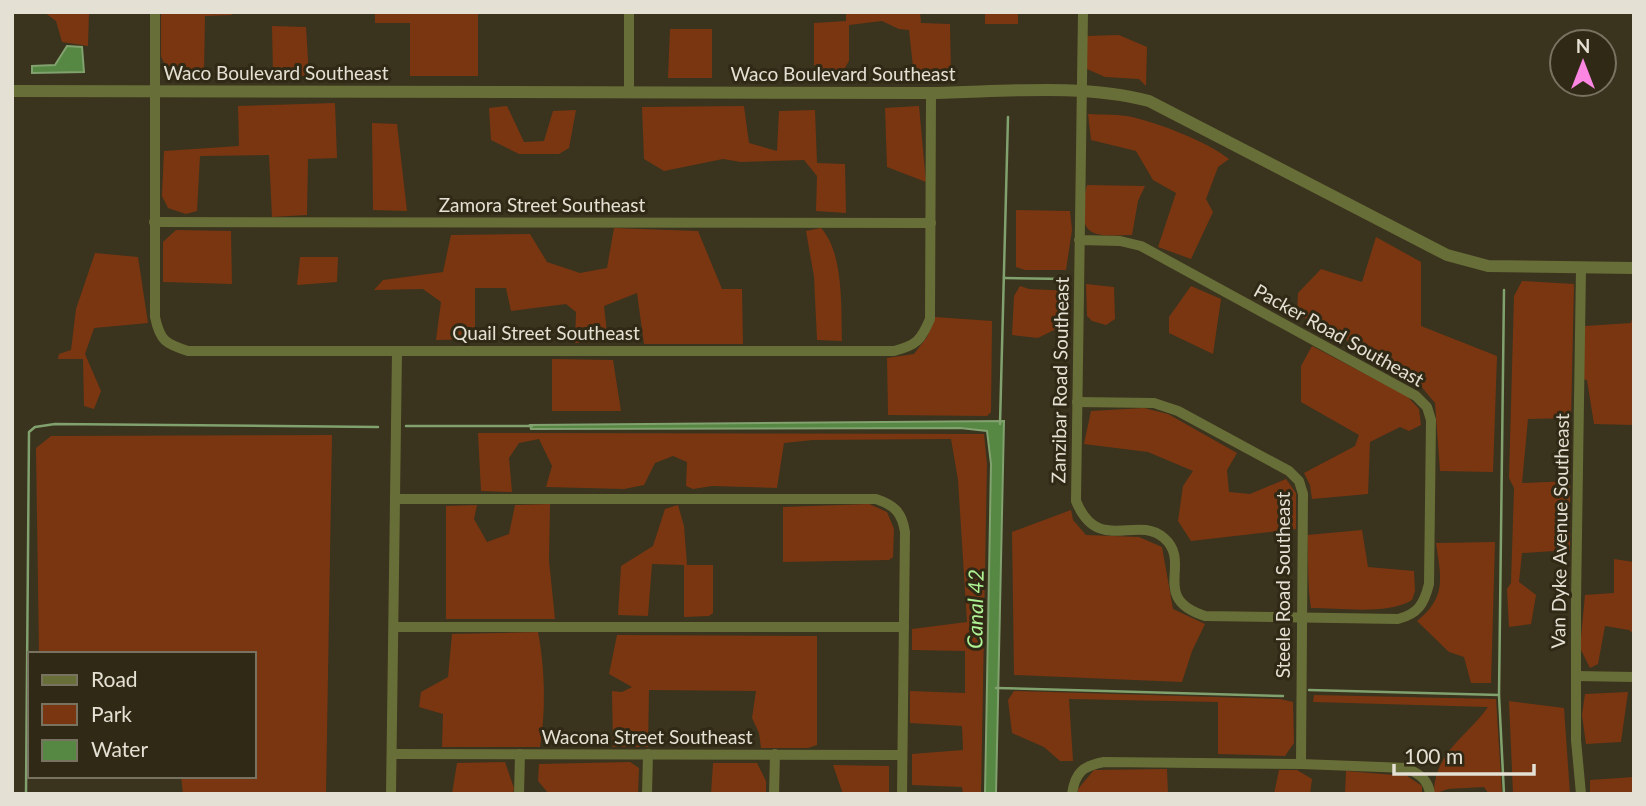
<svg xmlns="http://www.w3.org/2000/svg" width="1646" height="806" viewBox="0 0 1646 806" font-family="Lato,sans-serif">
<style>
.green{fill:#7a3611}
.water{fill:#568743;stroke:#81a26e;stroke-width:2}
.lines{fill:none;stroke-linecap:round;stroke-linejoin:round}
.stream{stroke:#81a26e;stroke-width:2.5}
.minor{stroke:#686e38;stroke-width:10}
.tertiary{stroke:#686e38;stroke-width:12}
.labels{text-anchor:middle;stroke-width:6;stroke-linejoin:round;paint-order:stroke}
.street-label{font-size:19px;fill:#e4e0d3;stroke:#302915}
.water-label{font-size:21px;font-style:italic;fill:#aff395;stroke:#302915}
</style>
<rect width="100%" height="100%" fill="#3a331e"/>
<!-- green -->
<g class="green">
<polygon points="44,12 89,12 88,46 62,42 56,21"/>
<polygon points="161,12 232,12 232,15 205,16 204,72 169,74 161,56"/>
<polygon points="375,12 478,12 478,76 410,76 410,23 375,23"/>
<polygon points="846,12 920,12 921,23 950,24 951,76 914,76 909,30 899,29 882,21 849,25 849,61 840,76 823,74 814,65 814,23 846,21"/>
<rect x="985" y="12" width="33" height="12"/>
<polygon points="272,26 306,27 309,76 273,76"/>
<polygon points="670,29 712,29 712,78 668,78"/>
<polygon points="1119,35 1147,47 1146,86 1139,79 1105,77 1087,69 1087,36"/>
<polygon points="335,103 337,158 308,159 307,215 272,217 269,155 200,156 197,211 186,214 168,208 162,196 164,151 239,146 238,106"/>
<polygon points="507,106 524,142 544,141 553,111 576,110 569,148 559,154 519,154 491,140 489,108"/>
<polygon points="744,106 749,143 777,151 779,111 815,110 817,163 845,164 846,213 816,211 817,176 804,160 741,162 723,159 664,171 644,159 642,107"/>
<polygon points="919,106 926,182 887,167 885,108"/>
<path d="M1088 114C1102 115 1119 114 1132 117 1161 124 1206 141 1229 159L1218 167 1206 199 1213 212 1191 259 1158 247 1176 193 1153 180 1136 151 1091 140Z"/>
<polygon points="372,123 397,124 407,211 373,210"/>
<path d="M1087 185 1145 186 1138 201 1132 235C1112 235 1082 241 1084 214 1084 204 1084 195 1087 185Z"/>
<polygon points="1016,210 1070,211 1072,230 1066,270 1025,270 1016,267"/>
<polygon points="614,228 698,231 722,289 742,289 743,344 644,344 637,293 604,306 608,342 575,343 576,312 566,304 511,311 506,288 475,288 475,339 436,340 441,302 423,289 374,290 383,280 443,272 451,235 530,234 547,262 580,273 607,268"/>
<path d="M821 228C844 253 841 308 842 341L817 340 814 277 806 231Z"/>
<polygon points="176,230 231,231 232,284 163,282 163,242"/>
<polygon points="1376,237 1421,262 1421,326 1497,356 1493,472 1440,471 1435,403 1410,373 1297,314 1298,293 1321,269 1362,282"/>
<polygon points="95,253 138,257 148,323 94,328 85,354 101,391 94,409 84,406 83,359 58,359 59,354 71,350 76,309"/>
<polygon points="300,257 338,257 337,282 297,285"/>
<polygon points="1522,281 1574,284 1571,418 1528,419 1522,483 1570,481 1570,550 1522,553 1519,582 1536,595 1531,624 1509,627 1507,589 1511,583 1514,488 1509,478 1514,296"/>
<polygon points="1086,284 1114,287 1115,319 1106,325 1092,321 1087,316"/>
<polygon points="1020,286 1029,289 1071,291 1070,322 1038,338 1012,335 1014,296"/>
<polygon points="1191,286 1221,299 1213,354 1169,333 1169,317"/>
<polygon points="1634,309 1634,425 1594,424 1587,380 1582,379 1585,326 1631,323"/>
<polygon points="935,317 992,321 991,412 987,416 888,415 887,358 914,354 927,337"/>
<polygon points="1312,346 1407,396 1419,409 1421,425 1409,431 1400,427 1370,442 1368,494 1312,499 1310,485 1304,473 1355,446 1359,435 1301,402 1301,366"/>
<polygon points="552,359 613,360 621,411 552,411"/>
<polygon points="1144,408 1168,414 1237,453 1227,470 1229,492 1250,494 1286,479 1296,493 1296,529 1191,541 1178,521 1183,486 1193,471 1148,452 1084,444 1091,411"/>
<polygon points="478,433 984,434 987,464 981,794 963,794 962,787 912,785 912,754 963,750 962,726 910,723 910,691 965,693 965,651 912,650 912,629 967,622 958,480 951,439 813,440 784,443 777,488 712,486 693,489 686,486 687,462 673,456 655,463 644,485 624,489 546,487 552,466 539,439 519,443 509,458 512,492 481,491"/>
<polygon points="332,435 326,794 183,794 181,776 254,776 254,654 39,654 36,448 51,436"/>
<polygon points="550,504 549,561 555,619 446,619 446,506 477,505 474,519 487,542 509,534 515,505"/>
<polygon points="869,504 887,512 894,529 893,557 889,560 783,562 783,507"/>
<polygon points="678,505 684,526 687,565 713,565 713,613 709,616 684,617 684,565 652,564 648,616 618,615 621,566 653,546 665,509"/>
<polygon points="1071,510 1073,520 1086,535 1139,537 1162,547 1173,609 1205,624 1192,651 1182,682 1014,675 1012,532"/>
<path d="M1362 530 1368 567 1414 571 1415 591 1412 600C1388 615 1340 608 1311 608 1307 584 1309 560 1307 535Z"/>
<path d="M1495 542 1491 683H1471L1464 657 1449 652 1417 621C1447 597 1441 578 1436 543Z"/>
<polygon points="1614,559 1634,562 1634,634 1629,630 1605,626 1598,664 1590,668 1580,648 1585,595 1614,593"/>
<path d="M538 632C545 668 546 710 540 747H442L443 714 419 707 421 692 448 677 452 634Z"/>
<polygon points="617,635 817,636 817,745 808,748 761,748 759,733 752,718 756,691 649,690 648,747 613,747 612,691 622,692 632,687 609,674"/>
<polygon points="1014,691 1280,699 1293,702 1294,743 1285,756 1218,754 1218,702 1069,699 1073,761 1060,761 1044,747 1012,733 1008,700"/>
<polygon points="1628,692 1621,742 1586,744 1582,715 1585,694"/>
<path d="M1314 695 1496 699 1502 794H1489L1484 787 1448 789 1434 794C1434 752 1467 737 1488 707L1313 702Z"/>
<polygon points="1509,701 1564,708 1570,794 1513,794"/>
<polygon points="505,762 514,788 513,794 452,794 457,763"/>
<polygon points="630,762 639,768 638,794 549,794 538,781 539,764"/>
<polygon points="713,763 757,763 766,781 766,794 711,794"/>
<polygon points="833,765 889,766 889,794 843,794"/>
<polygon points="1167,769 1168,794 1078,794 1078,789 1094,770"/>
<polygon points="1279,770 1297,770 1312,779 1310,794 1274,794"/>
<polygon points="1346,771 1407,776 1422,786 1422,794 1345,794"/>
<polygon points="1634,777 1634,794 1590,794 1590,780"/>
</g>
<!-- water -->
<g class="water">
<polygon points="67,46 82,47 84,72 32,73 32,66 55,65"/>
<polygon points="1004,421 996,794 985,794 991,464 987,431 960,428 531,429 530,425"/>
</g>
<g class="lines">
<!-- stream -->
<g class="stream">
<polyline points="1004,278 1066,279"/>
<polyline points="1000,424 1008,117"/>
<polyline points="406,426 532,426"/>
<polyline points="996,688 1283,696"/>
<polyline points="1309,690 1499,695"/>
<polyline points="26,794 29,432 35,427 55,424 378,427"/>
<polyline points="1504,794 1499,695 1504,290"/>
</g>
<!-- minor -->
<g class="minor">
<path d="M155 12V317C160 341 166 344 188 351H894C917 345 921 340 930 319L931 93"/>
<polyline points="629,12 629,93"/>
<polyline points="154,222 931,223"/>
<path d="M1079 240 1120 241 1141 246 1416 396 1427 407 1431 420 1429 584C1424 604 1418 614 1398 619L1205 616C1149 598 1193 563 1164 538 1136 514 1098 555 1076 501L1083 12"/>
<polyline points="1077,402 1154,403 1178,411 1289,471 1299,481 1303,494 1301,764"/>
<path d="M395 499H876C894 505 902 512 905 532L902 794"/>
<polyline points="394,627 904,627"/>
<polyline points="1576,676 1634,677"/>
<polyline points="392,754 902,755"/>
<polyline points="391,794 397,351"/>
<polyline points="519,794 520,754"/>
<polyline points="647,794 648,754"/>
<polyline points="774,794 775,754"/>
<path d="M1072 794C1075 772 1083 766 1104 762L1301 764 1407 768C1419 774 1428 779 1430 794"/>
<polyline points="1581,794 1576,740 1576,602 1581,268"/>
</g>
<!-- tertiary -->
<path class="tertiary" d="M12 91 931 93C1002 92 1081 83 1149 101L1447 255 1488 266 1634 268"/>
</g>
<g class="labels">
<!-- street labels -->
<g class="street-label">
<text x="276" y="80">Waco Boulevard Southeast</text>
<text x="843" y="81">Waco Boulevard Southeast</text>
<text x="542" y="212">Zamora Street Southeast</text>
<text x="546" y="340">Quail Street Southeast</text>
<text transform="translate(1339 335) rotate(29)" y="7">Packer Road Southeast</text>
<text transform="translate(1060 380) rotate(-89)" y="7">Zanzibar Road Southeast</text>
<text transform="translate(1560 531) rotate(-89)" y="7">Van Dyke Avenue Southeast</text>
<text transform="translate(1283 585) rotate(-90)" y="7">Steele Road Southeast</text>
<text x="647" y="744">Wacona Street Southeast</text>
</g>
<!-- water labels -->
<g class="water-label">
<text transform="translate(976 609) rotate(-89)" y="7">Canal 42</text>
</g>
</g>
<!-- border -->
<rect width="1646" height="806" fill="none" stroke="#e4e0d3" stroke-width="28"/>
<!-- legend -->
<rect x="28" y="652" width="228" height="126" fill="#302915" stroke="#787261" stroke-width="2"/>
<rect x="42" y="675" width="35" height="10" fill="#686e38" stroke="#787261" stroke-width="2"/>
<text x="91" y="687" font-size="21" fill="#e4e0d3">Road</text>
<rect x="42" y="704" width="35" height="21" fill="#7a3611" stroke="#787261" stroke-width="2"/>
<text x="91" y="722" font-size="21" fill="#e4e0d3">Park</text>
<rect x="42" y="740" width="35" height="21" fill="#568743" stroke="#787261" stroke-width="2"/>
<text x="91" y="757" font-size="21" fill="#e4e0d3">Water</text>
<!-- north arrow -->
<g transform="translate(1583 63)"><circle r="33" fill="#302915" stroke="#787261" stroke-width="2"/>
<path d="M0-5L12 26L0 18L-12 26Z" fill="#fd86e3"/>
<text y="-10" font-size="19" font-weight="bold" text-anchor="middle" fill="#e4e0d3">N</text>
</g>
<!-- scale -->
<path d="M1394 764v10h140v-10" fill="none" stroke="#e4e0d3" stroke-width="3.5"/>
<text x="1404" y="764" font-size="21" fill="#e4e0d3" stroke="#302915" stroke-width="5" paint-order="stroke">100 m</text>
</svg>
